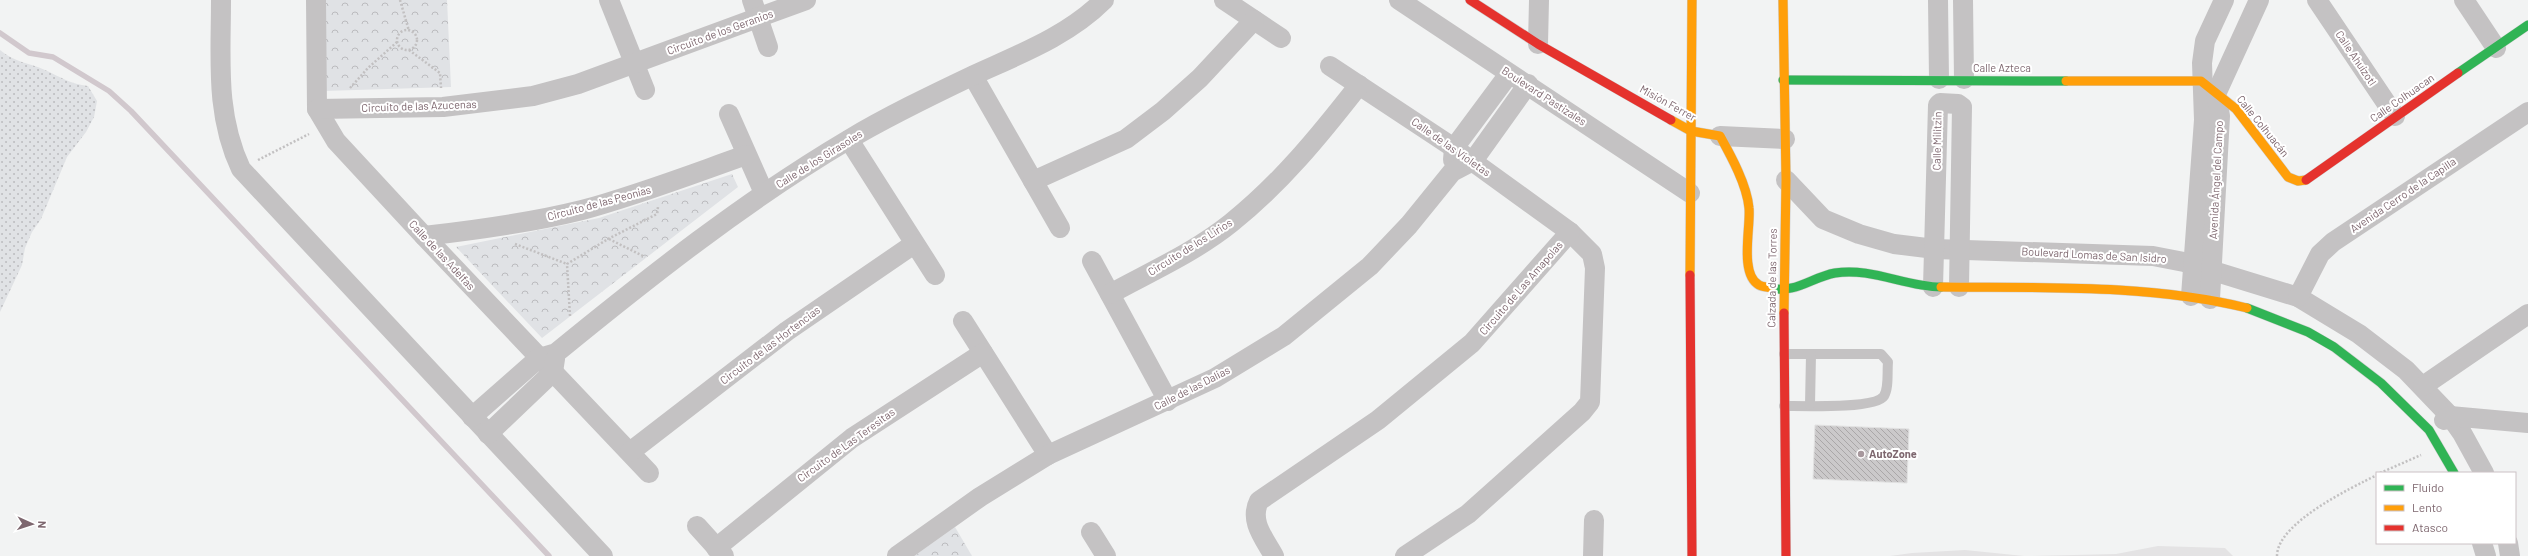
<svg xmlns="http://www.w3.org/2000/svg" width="2528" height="556" viewBox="0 0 2528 556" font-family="Barlow,sans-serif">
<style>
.built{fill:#e4e3e4}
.grass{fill:url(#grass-dots)}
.park{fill:url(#park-crowns)}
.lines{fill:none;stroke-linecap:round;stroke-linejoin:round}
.stream{stroke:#d1c8cd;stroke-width:5.5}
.building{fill:url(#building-back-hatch);stroke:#e2e2e2}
.fast-casing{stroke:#cfcece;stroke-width:10}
.slow-casing{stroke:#cfcece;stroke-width:10}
.jam-casing{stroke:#cfcece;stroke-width:10}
.path{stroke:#c2c0c1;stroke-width:2.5;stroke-dasharray:2 2;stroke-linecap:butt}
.lane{stroke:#c4c2c3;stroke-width:10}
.street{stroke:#c4c2c3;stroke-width:20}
.fast{stroke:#30b455;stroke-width:9}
.slow{stroke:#ff9f0a;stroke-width:9}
.jam{stroke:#e5322d;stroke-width:9}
.poi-dot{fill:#a7989d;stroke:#fff;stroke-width:1.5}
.labels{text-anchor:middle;stroke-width:4;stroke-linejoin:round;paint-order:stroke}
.street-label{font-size:11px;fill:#7e676f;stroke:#fff}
.poi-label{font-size:11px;font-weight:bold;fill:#7e676f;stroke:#fff;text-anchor:start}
</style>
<defs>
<pattern id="grass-dots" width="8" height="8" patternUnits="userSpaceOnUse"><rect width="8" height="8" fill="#e0e2e5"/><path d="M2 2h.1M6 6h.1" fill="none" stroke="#bbbbbe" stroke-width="1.8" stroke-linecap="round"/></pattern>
<pattern id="park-crowns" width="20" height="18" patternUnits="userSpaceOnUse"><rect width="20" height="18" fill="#e0e2e5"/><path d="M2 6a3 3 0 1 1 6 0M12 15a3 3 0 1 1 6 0" fill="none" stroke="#bbbbbe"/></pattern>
<pattern id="building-back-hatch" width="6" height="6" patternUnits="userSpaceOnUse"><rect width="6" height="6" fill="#cbc9ca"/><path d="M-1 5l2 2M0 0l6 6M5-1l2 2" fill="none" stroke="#aaa7a8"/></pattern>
</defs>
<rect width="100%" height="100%" fill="#f2f3f3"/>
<!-- built -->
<g class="built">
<polygon points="2158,546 2225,548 2233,556 2032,556 2116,554"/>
<polygon points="1965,550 2024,556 1890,556 1912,553"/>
</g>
<!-- grass -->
<path class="grass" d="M0 50C14 62 29 63 45 70 60 77 71 84 88 86L97 101 94 117 86 132 67 157 41 219 32 232 25 248 22 265 0 312Z"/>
<!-- park -->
<g class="park">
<polygon points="321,0 447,0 451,87 324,91"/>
<polygon points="732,174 738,187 542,338 456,247 599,218"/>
<polygon points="955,527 972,556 914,556"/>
</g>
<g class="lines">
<!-- stream -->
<polyline class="stream" points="0,33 29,53 53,57 109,91 131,111 549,556"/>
</g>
<!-- building -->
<polygon class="building" points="1815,425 1909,429 1907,483 1813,479"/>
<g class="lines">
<!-- fast casing -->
<g class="fast-casing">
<g id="fast">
<polyline points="2458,73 2528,25"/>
<polyline points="1783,80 2066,81"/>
<path d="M1771 288C1795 294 1812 277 1835 273 1871 267 1906 287 1941 287"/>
<polyline points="2247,308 2308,332 2334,347 2381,383 2429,430 2454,473"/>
</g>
</g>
<!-- slow casing -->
<g class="slow-casing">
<g id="slow">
<polyline points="1783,0 1786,180 1784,313"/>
<polyline points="2066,81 2201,81 2236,109 2288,177 2298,181 2306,180"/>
<path d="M1671 120 1691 131 1720 136C1731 156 1747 185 1749 208 1751 226 1739 274 1759 285 1762 287 1768 287 1771 288"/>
<polyline points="1690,275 1692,0"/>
<path d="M1941 287C2043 288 2148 284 2247 308"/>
</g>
</g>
<!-- jam casing -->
<g class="jam-casing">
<g id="jam">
<polyline points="1470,0 1538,44 1671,120"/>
<polyline points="2306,180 2458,73"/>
<polyline points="1690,275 1692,556"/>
<polyline points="1784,313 1786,556"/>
</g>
</g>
<!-- path -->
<g class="path">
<polyline points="400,0 409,31"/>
<circle cx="407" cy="40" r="10"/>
<polyline points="409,50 440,73 441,88"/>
<polyline points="350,88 368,68 397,42"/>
<polyline points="258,160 309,134"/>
<polyline points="609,239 645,257"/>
<polyline points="515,244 567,264"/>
<polyline points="570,316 567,264 608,239 657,214 658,207"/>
<polyline points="2380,473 2421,455"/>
<path d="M2277 556C2277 523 2351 488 2377 475"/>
</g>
<!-- lane -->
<g class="lane">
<path d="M1784 354H1881L1888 362C1887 372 1889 388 1884 396 1876 409 1801 406 1784 406"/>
<polyline points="1810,405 1811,354"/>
</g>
<!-- street -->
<g class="street">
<path d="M221 0C221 59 215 114 241 169L603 556"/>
<polyline points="316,0 317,109 336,141 424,236 649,473"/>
<polyline points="609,0 645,90"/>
<polyline points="752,0 768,47"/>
<polyline points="1224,0 1281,38"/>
<polyline points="1399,0 1690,193"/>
<polyline points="1938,0 1939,79"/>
<polyline points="1963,0 1964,79"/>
<polyline points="2317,0 2395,116"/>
<polyline points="2464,0 2496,48"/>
<polyline points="1538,44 1539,0"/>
<polyline points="1330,66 1454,148 1570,232 1592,254 1595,268 1590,402 1582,412 1468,514 1405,556"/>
<polyline points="973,76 1060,228"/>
<polyline points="317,109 443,107 533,96 578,84 806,0"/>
<polyline points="729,114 764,193"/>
<polyline points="1720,136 1785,139"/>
<polyline points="849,140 935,275"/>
<polyline points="1453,160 1454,148 1509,74"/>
<polyline points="1786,180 1823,219 1859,234 1894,244 1935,249 2153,256 2184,262 2298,297 2359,334 2406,370 2450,416 2462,433 2484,473"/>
<polyline points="1033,181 1126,139 1163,111 1200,78 1254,20"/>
<path d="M424 236C477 230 530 223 582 210 638 195 692 174 746 155"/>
<polyline points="1092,261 1168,401"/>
<polyline points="1933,287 1938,105 1940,103 1958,104 1962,107 1959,287"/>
<path d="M1110 294C1150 272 1195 252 1231 223 1281 183 1320 135 1359 85"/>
<polyline points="2191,296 2204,120 2202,63 2205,41 2224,0"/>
<polyline points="2298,297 2320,254 2333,242 2528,112"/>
<polyline points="2210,299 2220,116 2216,94 2259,0"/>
<polyline points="963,321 1048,455"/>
<polyline points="2423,386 2528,314"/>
<path d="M472 417 539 358 556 353C649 277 745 201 848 140 888 116 932 95 974 75 1020 54 1068 36 1104 0"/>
<polyline points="2444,420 2450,416 2528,423"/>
<polyline points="488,434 553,372 555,359"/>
<polyline points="630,452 787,331 914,244"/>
<polyline points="697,526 724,556"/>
<polyline points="1091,532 1106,556"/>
<polyline points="2482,543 2486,556"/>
<polyline points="2508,543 2510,556"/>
<polyline points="716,548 852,438 983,353"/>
<polyline points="897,556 980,497 1048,455 1215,378 1284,336 1370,266 1409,225 1452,172 1473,161 1528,84"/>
<path d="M1274 556C1264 538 1249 521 1259 501L1378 420 1472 343 1570 232"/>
<polyline points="1593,556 1594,520"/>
</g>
<!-- fast -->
<use href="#fast" class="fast"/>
<!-- slow -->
<use href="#slow" class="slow"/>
<!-- jam -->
<use href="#jam" class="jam"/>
</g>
<!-- markers -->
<circle class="poi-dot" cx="1861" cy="454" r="4"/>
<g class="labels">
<!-- street labels -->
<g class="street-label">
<text transform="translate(720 32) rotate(-20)" y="4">Circuito de los Geranios</text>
<text transform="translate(2356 58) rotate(56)" y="4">Calle Ahuízotl</text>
<text x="2002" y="72">Calle Azteca</text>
<text transform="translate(1544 96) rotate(33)" y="4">Boulevard Pastizales</text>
<text transform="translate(2402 98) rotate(-35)" y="4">Calle Colhuacan</text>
<text transform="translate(1668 103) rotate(29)" y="4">Misión Ferrer</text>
<text transform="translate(419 106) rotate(-2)" y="4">Circuito de las Azucenas</text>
<text transform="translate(2263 126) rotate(51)" y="4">Calle Colhuacán</text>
<text transform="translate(1937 141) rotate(-89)" y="4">Calle Militzin</text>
<text transform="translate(1451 147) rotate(35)" y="4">Calle de las Violetas</text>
<text transform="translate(819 159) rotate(-32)" y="4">Calle de los Girasoles</text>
<text transform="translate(2216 180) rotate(-87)" y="4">Avenida Ángel del Campo</text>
<text transform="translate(2403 195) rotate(-34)" y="4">Avenida Cerro de la Capilla</text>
<text transform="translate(599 203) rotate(-15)" y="4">Circuito de las Peonías</text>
<text transform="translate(1190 247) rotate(-32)" y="4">Circuito de los Lirios</text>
<text transform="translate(442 255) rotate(47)" y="4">Calle de las Adelfas</text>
<text transform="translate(2094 255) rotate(3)" y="4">Boulevard Lomas de San Isidro</text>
<text transform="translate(1772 278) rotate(-89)" y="4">Calzada de las Torres</text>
<text transform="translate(1521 288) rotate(-49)" y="4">Circuito de Las Amapolas</text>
<text transform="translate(770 345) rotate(-37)" y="4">Circuito de las Hortencias</text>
<text transform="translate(1192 388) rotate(-27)" y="4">Calle de las Dalias</text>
<text transform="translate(846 445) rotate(-36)" y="4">Circuito de Las Teresitas</text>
</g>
<!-- poi labels -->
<g class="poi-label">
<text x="1869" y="458">AutoZone</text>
</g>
</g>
<!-- legend -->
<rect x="2376" y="472" width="140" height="72" fill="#ffffff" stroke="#cbc2c5"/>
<rect x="2384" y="485" width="20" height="6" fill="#30b455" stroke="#cbc2c5"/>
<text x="2412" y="492" font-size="12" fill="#7e676f">Fluido</text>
<rect x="2384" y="505" width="20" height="6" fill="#ff9f0a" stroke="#cbc2c5"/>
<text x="2412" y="512" font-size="12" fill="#7e676f">Lento</text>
<rect x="2384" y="525" width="20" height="6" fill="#e5322d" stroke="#cbc2c5"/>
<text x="2412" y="532" font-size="12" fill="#7e676f">Atasco</text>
<!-- north arrow -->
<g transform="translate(32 524) rotate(93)" stroke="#ffffff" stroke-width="3" paint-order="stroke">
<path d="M0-3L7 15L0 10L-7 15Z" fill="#7e676f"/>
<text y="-6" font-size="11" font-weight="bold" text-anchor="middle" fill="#7e676f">N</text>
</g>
</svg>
